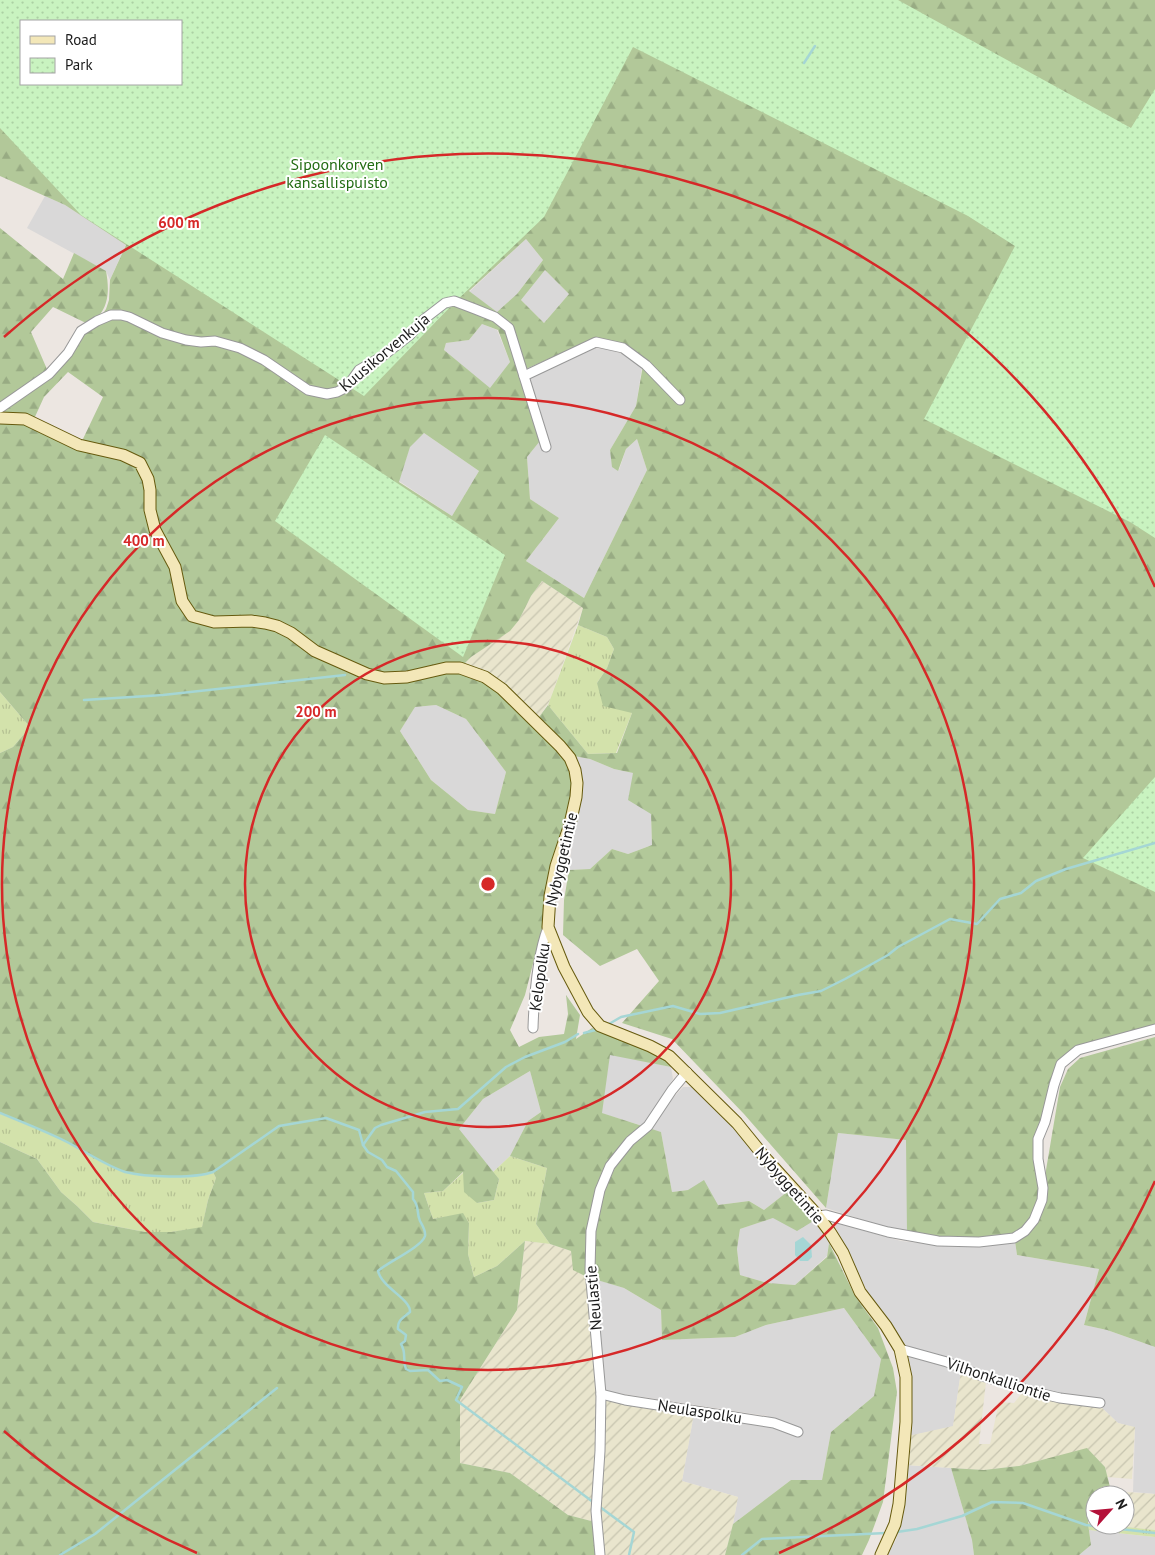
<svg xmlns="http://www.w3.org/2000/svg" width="1155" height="1555" viewBox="0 0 1155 1555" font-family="'PT Sans',sans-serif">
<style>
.residential{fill:#d9d8d8}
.farmland{fill:url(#farmland-furrows)}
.grass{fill:url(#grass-tufts)}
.forest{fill:url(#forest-firs);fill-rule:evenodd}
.park{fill:url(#park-dots);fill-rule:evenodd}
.water{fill:#a5d6d5}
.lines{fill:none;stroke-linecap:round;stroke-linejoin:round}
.stream{stroke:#a5d6d5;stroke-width:2.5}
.street-casing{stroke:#989898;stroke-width:11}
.secondary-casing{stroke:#665a0e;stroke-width:13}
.street{stroke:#fff;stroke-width:9}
.secondary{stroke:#f3e7b8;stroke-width:11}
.ring{fill:none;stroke:#d62828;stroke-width:2.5}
.labels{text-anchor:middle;stroke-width:4;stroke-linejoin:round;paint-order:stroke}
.park-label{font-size:16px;fill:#236d14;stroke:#fff}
.street-label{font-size:16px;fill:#1b1b1b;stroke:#fff}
.centre{fill:#d62828;stroke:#fff;stroke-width:2.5}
.ring-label{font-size:15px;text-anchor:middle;font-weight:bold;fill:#d62828;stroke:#fff;stroke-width:4;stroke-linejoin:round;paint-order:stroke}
</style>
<defs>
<pattern id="farmland-furrows" width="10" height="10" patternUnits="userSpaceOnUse" patternTransform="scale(1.25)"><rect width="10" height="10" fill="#e9e5cd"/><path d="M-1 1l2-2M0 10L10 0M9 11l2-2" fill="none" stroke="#c7c4af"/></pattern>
<pattern id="grass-tufts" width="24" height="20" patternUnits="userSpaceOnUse" patternTransform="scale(1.25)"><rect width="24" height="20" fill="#d3e2ab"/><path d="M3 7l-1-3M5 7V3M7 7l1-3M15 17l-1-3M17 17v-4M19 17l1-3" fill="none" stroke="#b5c193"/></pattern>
<pattern id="forest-firs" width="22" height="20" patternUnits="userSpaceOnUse" patternTransform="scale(1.25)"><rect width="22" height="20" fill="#b2c899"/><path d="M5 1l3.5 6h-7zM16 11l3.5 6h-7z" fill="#98ab83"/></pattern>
<pattern id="park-dots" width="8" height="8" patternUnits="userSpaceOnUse" patternTransform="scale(1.25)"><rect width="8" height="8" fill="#c9f3c0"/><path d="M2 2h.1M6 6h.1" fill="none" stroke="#acd0a4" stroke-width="1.8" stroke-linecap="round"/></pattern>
</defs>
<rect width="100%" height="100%" fill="#ece6e1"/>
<!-- residential -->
<g class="residential">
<polygon points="45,196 65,205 126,244 110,280 106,271 27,228"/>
<polygon points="526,239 543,260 517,294 497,312 469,292"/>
<polygon points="545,270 569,294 544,323 521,300"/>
<polygon points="482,324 497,330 510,362 490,389 444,350 446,343 469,340"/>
<polygon points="595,348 606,349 623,354 642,367 636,406 610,450 619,470 626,449 637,439 647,470 584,598 526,561 559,518 530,499 527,457 540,441 545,451 551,450 529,378"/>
<polygon points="424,433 479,471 452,516 399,481 410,446"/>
<polygon points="436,705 466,719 506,772 495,814 468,810 431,780 400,731 415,707"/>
<polygon points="574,756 590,759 614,769 633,773 651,814 652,845 628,854 612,849 590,869 569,870 581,771"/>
<polygon points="610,1054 671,1067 673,1079 643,1126 601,1113"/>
<polygon points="530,1071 541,1112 528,1121 510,1156 493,1172 458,1130 483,1099"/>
<polygon points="683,1087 694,1087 733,1125 787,1192 764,1210 749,1201 718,1205 688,1190 672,1192 661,1132 651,1130 673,1098"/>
<polygon points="838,1133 907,1140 907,1234 826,1208"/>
<polygon points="773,1218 815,1220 829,1243 827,1256 795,1285 767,1283 740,1275 737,1249 740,1229"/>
<polygon points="833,1222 901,1241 956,1247 986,1246 1015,1241 1017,1255 1099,1269 1084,1325 1107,1330 1155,1347 1155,1494 1133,1492 1135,1428 1118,1423 1101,1407 1102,1399 1057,1394 1021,1384 914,1349 899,1341 868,1293"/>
<polygon points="598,1280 624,1288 661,1310 662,1340 735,1337 766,1325 844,1308 881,1359 874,1396 831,1432 822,1480 791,1480 733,1524 738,1497 682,1481 694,1413 766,1425 768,1416 604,1391"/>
<polygon points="907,1356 961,1371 953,1427 908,1436"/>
<polygon points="905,1465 951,1468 972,1540 974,1555 887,1555 896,1540 903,1508"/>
<polygon points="1089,1530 1155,1537 1155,1555 1079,1555 1091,1545"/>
</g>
<!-- farmland -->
<g class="farmland">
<polygon points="542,581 583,608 549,702 539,717 532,714 463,665 471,657 510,630 519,620 531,596"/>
<polygon points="525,1241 550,1244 571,1251 574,1270 587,1277 598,1397 694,1413 682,1481 738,1497 733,1524 725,1555 596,1555 595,1522 568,1515 510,1473 460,1463 460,1400 517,1310"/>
<polygon points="961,1371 986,1382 979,1444 990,1444 999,1402 1014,1403 1022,1393 1101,1407 1118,1423 1135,1427 1132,1479 1107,1477 1105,1467 1087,1449 1019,1466 984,1470 905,1465 908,1436 953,1426"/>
<polygon points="1099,1490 1155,1494 1155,1530 1108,1525 1125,1525 1125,1495 1097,1495"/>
</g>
<!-- grass -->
<g class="grass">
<polygon points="578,625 607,637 614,649 607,668 597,683 632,713 616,753 588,754 548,705"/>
<polygon points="0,692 30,727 13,747 0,753"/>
<polygon points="0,1113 66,1141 116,1168 160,1176 201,1176 213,1172 216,1178 208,1200 202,1228 171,1232 145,1232 93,1222 77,1206 61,1192 37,1159 0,1142"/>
<polygon points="510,1156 547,1168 536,1224 550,1244 525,1241 497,1266 474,1277 468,1254 469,1223 463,1214 433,1219 424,1193 443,1191 464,1172 477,1203 494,1200 499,1179 493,1172"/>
<polygon points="1088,1523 1095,1524 1095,1525 1108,1525 1155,1530 1155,1537 1089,1530"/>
</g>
<!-- forest -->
<g class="forest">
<path d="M0 0 21 21V84L149 147 314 0H1155V1026L1059 1062 1035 1142 1040 1197 1032 1220 1016 1235 980 1239 907 1234 906 1140 838 1133 826 1208 744 1114 672 1039 622 1023 659 981 637 949 600 966 563 935 564 900 569 870 590 869 612 849 628 854 652 845 651 814 628 800 633 773 614 769 590 759 574 756 564 743 539 717 548 705 588 754 617 753 632 713 603 706 597 683 607 668 614 649 607 637 578 625 583 608 542 581 531 596 519 620 510 631 471 657 463 665 406 672 385 673 368 669 318 646 293 629 214 617 195 611 187 599 159 529 155 509 149 468 82 441 103 397 68 372 44 397 34 419 0 413V410L50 375 82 332 99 319 106 309 109 300 110 280 126 245 65 205 0 176ZM526 239 543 260 517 294 497 312 469 291ZM545 270 569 294 544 323 521 300ZM482 324 498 330 510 362 490 388 444 350 446 343 469 340ZM596 338 624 344 644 359 636 406 610 450 612 467 618 471 626 449 637 439 647 470 584 598 526 561 559 518 530 499 527 457 540 441 519 372ZM424 433 479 471 452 516 399 482 410 447Z"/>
<path d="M0 228 63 279 74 253 106 271C110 292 109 313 88 324L53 307 31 332 49 374 0 406Z"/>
<path d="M0 423 24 424 121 459 136 467 143 481 150 532 170 569 178 603 183 612 190 620 200 624 213 627 251 626 275 631 383 682H408L446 673H459L483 681 499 692 557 749 566 760 570 772 572 783 571 796 543 928 538 944 525 995 510 1030 519 1047 539 1037 564 1034 568 1014 566 995 580 1015 576 1039 592 1028 667 1059 671 1067 610 1055 602 1113 661 1132 672 1192 688 1190 704 1180 718 1205 749 1201 764 1210 787 1192 815 1220 797 1231 773 1218 740 1229 737 1249 740 1275 767 1283 795 1285 827 1257 829 1243 855 1296 878 1328 893 1368 897 1392 883 1502 869 1540 862 1555H725L733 1524 791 1480H822L831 1432 874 1396 881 1359 844 1308 766 1325 735 1337 662 1340 661 1310 624 1288 587 1277 573 1270 571 1251 550 1244 536 1224 547 1168 510 1156 528 1121 541 1112 530 1071 483 1099 459 1129 499 1179 494 1200 477 1203 464 1192 463 1172 443 1191 424 1193 433 1219 463 1213 469 1223 468 1254 474 1277 497 1266 525 1241 517 1310 460 1400V1463L510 1473 568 1515 595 1522 596 1555H0V1142L37 1159 61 1192 77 1206 93 1222 145 1232H171L202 1227 208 1200 216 1178 213 1172C194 1179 144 1177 125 1172 105 1165 86 1152 67 1142 45 1131 22 1122 0 1113V753L13 747 30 727 0 692ZM436 705 466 719 506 772 495 814 468 810 431 780 400 731 415 707Z"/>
<polygon points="1155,1037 1155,1347 1107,1330 1084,1325 1099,1269 1017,1255 1015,1241 1032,1229 1045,1202 1046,1170 1060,1087 1068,1069 1080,1058"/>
<polygon points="1087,1448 1105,1467 1111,1491 1099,1490 1097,1495 1095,1495 1095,1502 1088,1523 1091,1545 1079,1555 974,1555 972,1540 951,1468 984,1470 1019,1466"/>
</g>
<!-- park -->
<g class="park">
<path d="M0 0H898L1131 128 1155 89V538L1130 522 924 419 1015 246 968 216 633 47 544 217 453 304 364 396 81 215 0 128ZM21 21H181V84H21Z"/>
<polygon points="325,435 505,555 463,657 275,521"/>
<polygon points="1155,777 1155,892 1083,858"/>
</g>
<!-- water -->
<polygon class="water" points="803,1237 811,1245 812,1257 808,1261 800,1261 795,1255 795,1242"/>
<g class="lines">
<!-- stream -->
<g class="stream">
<polyline points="804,63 815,46"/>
<polyline points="84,700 163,695 345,675"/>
<polyline points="609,1024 621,1017 673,1006 700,1014 720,1013 798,995 821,991 845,979 888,955 898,947 950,919 977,924 1000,899 1021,893 1036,881 1066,869 1155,843"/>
<polyline points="584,1033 599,1029"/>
<path d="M0 1113C22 1122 45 1131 67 1142 86 1152 105 1165 125 1172 145 1177 194 1179 213 1172L279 1126 326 1118 359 1130 363 1145 368 1152 382 1160 387 1167 396 1171 413 1192V1199C420 1207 416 1212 420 1221 422 1225 426 1230 425 1236 422 1247 386 1263 378 1271 382 1288 411 1299 410 1312 404 1317 397 1320 398 1329L406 1335 405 1341 401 1344C407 1354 402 1360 406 1369L410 1371 428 1370 440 1381 447 1380 462 1387 456 1400 593 1502"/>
<polyline points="363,1145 375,1128 381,1125 425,1112 458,1109 506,1067 525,1057 565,1042 578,1034"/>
<polyline points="600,1507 634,1532 629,1555"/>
<polyline points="897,1532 917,1529 962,1516 992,1502 1023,1503 1086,1525 1155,1533"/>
<polyline points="60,1555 95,1534 277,1388"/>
<polyline points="742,1555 762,1539 886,1533"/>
</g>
<!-- street casing -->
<g class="street-casing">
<g id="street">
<polyline points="524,376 596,342 623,348 646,365 680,400"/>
<polyline points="0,408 49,374 68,353 81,331 97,321 111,315 121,315 129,317 162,333 186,340 201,342 215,341 240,348 264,360 308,390 327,394 337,392 347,387 359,370 383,356 410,335 423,320 445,303 454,301 475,309 495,317 509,328 546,447"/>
<path d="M533 1028C534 997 537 956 548 927"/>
<polyline points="818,1216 826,1215 888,1232 938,1241 979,1242 1014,1238 1025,1231 1034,1220 1042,1200 1043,1188 1038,1159 1038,1139 1045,1122 1054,1085 1061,1064 1078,1050 1155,1029"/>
<polyline points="900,1349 947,1362 979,1375 1034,1392 1060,1398 1100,1403"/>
<polyline points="601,1394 625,1400 774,1423 798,1432"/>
<polyline points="600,1555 596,1511 600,1451 601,1394 590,1270 591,1231 600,1190 610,1166 630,1141 648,1126 672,1090 687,1072"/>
</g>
</g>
<!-- secondary casing -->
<g class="secondary-casing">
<polyline id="secondary" points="0,418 25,419 79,445 123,455 140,463 148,479 150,490 150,510 155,530 175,567 182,601 192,616 214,622 251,621 265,623 277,626 291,633 315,651 367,674 384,678 407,677 446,668 460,668 485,677 502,689 560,746 570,758 575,770 577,783 576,797 570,824 556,866 550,896 548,927 564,967 588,1012 600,1026 650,1046 669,1056 737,1123 767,1160 818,1216 830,1232 843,1253 860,1292 886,1326 900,1349 906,1377 906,1422 899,1504 895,1524 881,1555"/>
</g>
<!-- street -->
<use href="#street" class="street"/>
<!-- secondary -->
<use href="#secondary" class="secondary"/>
</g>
<!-- distance rings -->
<g class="ring">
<circle cx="488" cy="884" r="243"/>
<circle cx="488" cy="884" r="486"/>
<path d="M1155 1181A730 730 0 0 1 779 1553M197 1553A730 730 0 0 1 4 1431M4 337A730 730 0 0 1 1155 587"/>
</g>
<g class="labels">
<!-- park labels -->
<g class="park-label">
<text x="337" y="170">Sipoonkorven<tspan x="337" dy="18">kansallispuisto</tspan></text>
</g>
<!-- street labels -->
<g class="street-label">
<text transform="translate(384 352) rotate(-40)" y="6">Kuusikorvenkuja</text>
<text transform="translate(561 859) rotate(-77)" y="6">Nybyggetintie</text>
<text transform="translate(539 977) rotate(-82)" y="6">Kelopolku</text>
<text transform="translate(790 1185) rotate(49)" y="6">Nybyggetintie</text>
<text transform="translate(593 1298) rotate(-95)" y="6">Neulastie</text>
<text transform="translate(999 1379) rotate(18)" y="6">Vilhonkalliontie</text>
<text transform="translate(700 1411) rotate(9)" y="6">Neulaspolku</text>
</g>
</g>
<circle cx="488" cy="884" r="8" class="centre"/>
<g class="ring-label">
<text x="179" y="228">600 m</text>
<text x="144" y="546">400 m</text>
<text x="316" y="717">200 m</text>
</g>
<!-- legend -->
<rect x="20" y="20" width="162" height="65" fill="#ffffff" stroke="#a4a4a4"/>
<rect x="30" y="36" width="25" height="8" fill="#f3e7b8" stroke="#a4a4a4"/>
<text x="65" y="45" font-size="15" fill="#1b1b1b">Road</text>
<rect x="30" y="58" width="25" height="15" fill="url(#park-dots)" stroke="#a4a4a4"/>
<text x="65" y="70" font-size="15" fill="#1b1b1b">Park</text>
<!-- north arrow -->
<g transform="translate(1110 1510) rotate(63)"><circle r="24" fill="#ffffff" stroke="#a4a4a4"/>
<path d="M0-4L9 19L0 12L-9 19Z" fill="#b41139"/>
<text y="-8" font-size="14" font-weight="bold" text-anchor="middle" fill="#1b1b1b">N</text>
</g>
</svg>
